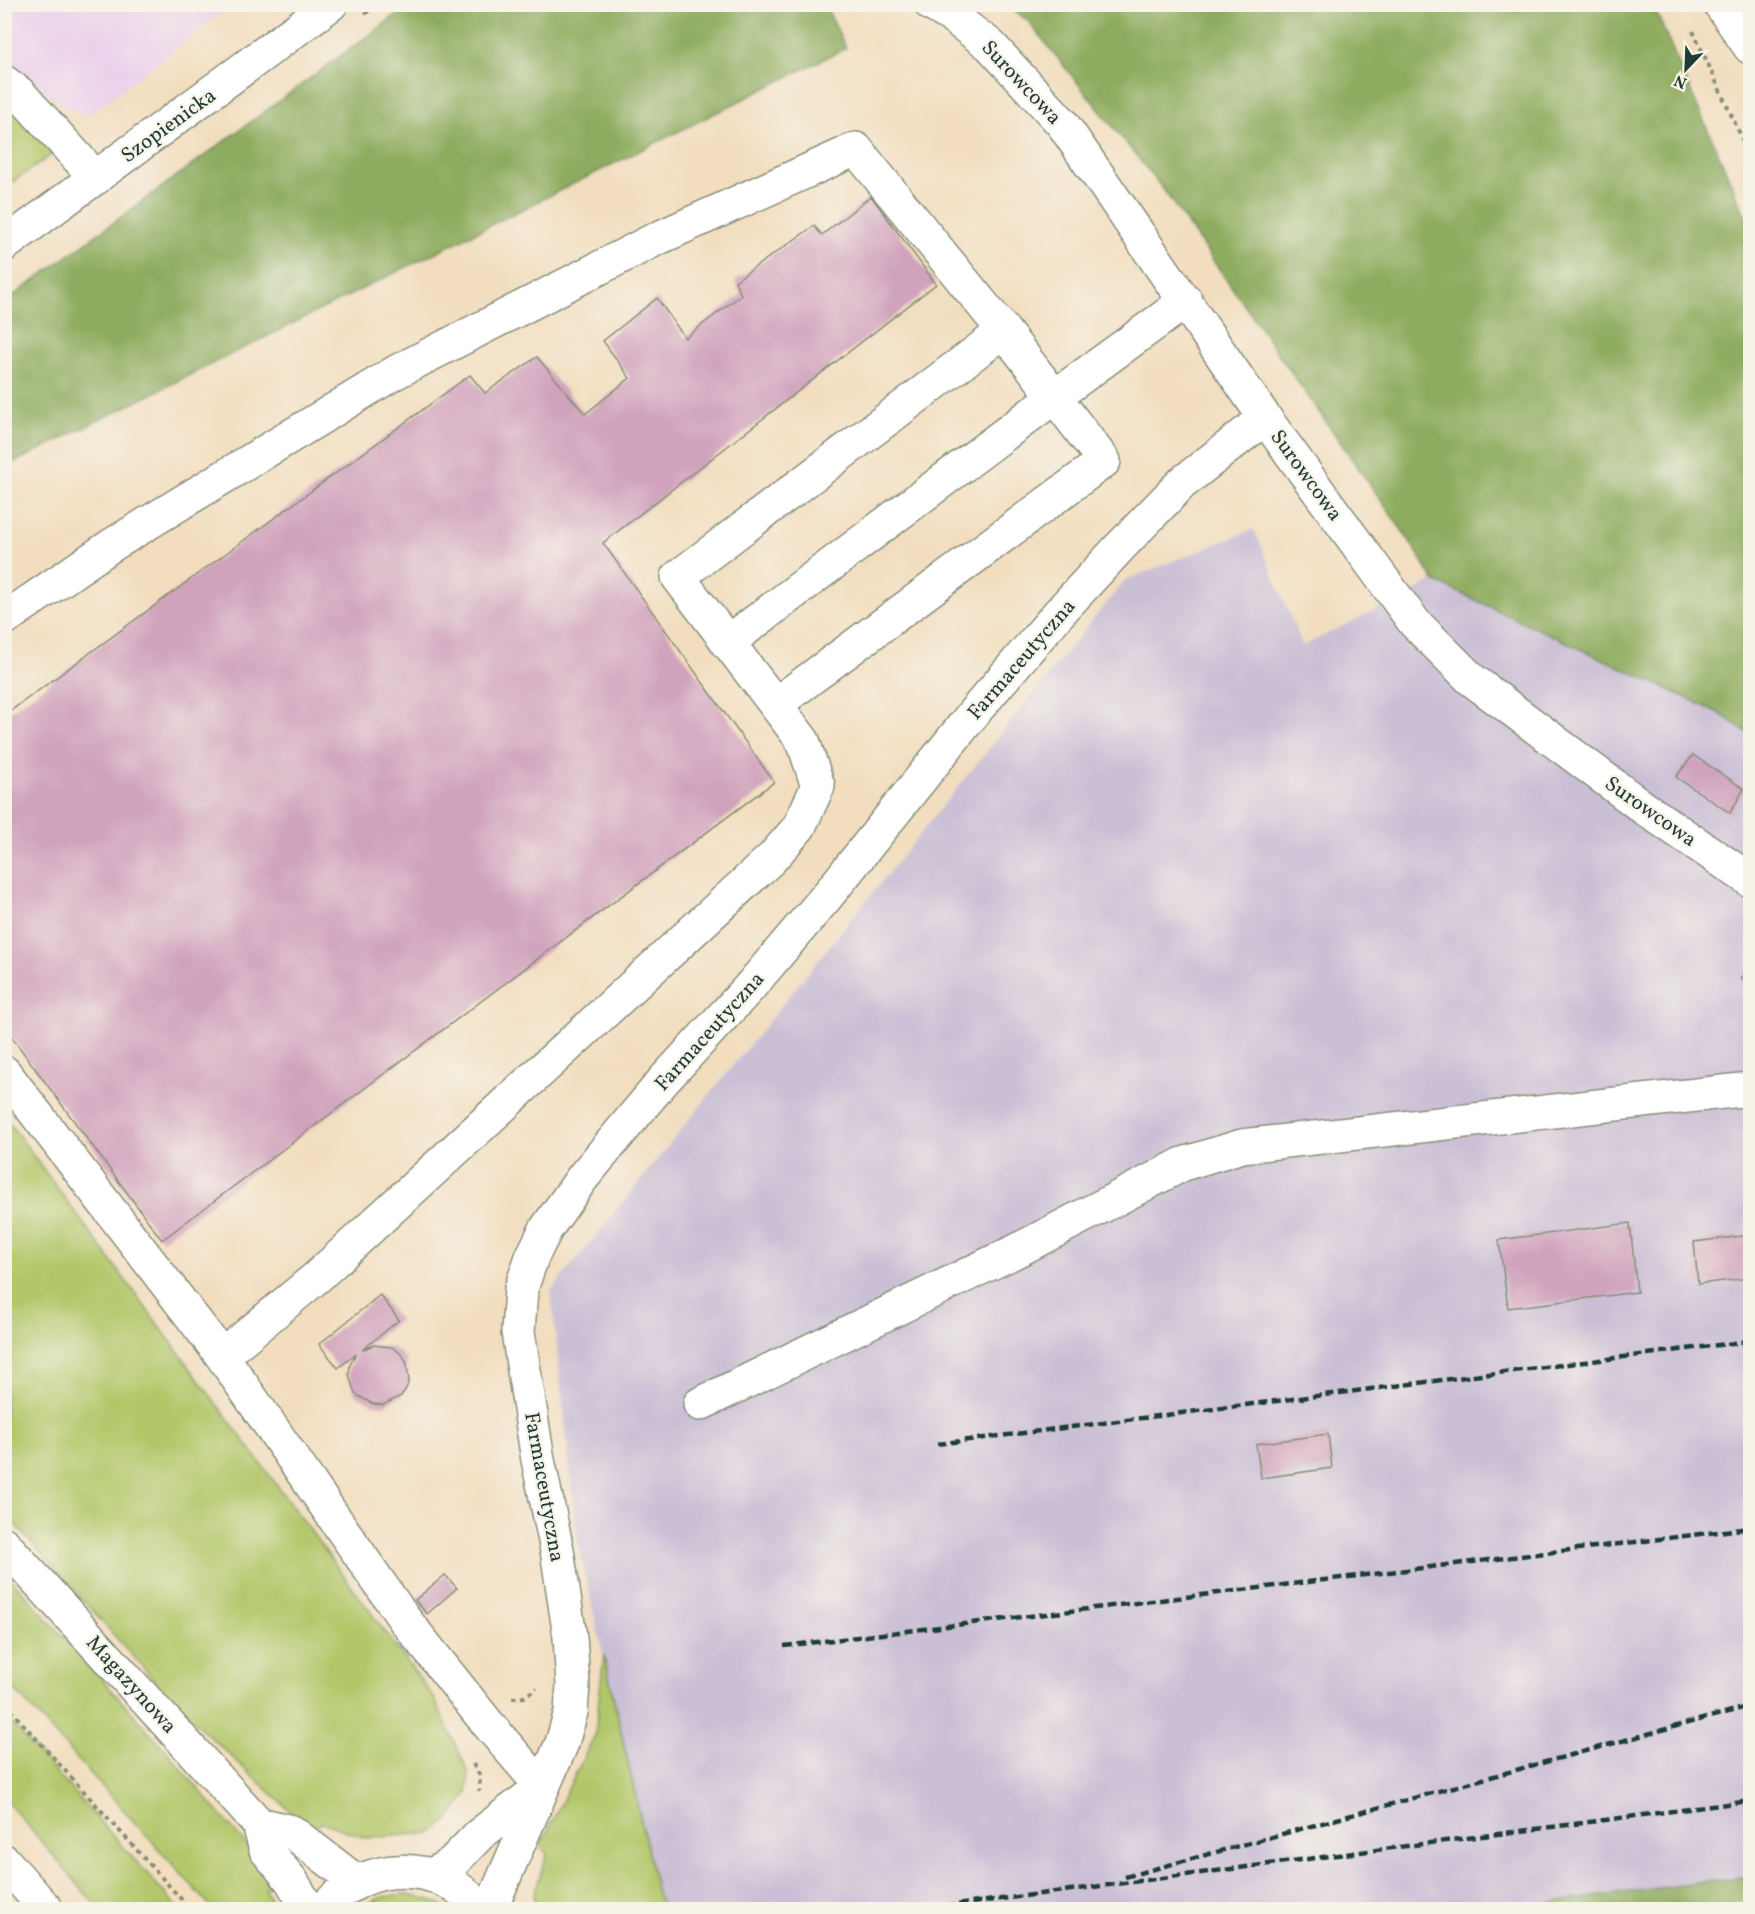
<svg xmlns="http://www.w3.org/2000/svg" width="1755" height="1914" font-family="Vollkorn,serif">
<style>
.built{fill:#ebd1eb}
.industrial{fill:#cbbfd5}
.green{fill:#b3c76b;stroke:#698250;stroke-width:1.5}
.forest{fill:#8eac5f;stroke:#56744a;stroke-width:1.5}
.building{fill:#d0a2bc}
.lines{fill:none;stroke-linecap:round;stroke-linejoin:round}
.minor-casing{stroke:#888e7a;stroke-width:36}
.major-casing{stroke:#888e7a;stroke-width:36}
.path{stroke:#888e7a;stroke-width:4;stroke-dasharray:4.5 4.5;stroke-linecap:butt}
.minor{stroke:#fff;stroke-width:33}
.major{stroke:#fff;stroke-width:33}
.rail{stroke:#1f3d34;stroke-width:4.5;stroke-dasharray:9 4.5;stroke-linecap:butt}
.labels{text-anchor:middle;stroke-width:4.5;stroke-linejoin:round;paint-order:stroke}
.street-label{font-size:21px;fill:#1f3d34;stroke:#f7f3e8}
</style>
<rect width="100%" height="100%" fill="#f7f3e8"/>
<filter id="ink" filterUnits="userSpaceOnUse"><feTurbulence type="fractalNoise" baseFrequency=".0167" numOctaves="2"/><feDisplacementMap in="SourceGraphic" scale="12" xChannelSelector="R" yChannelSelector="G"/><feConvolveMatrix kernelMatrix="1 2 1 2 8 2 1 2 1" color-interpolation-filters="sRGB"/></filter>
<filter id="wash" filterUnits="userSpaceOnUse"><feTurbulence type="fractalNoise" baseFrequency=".008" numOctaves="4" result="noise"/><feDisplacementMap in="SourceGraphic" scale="24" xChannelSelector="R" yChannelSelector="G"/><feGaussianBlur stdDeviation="1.35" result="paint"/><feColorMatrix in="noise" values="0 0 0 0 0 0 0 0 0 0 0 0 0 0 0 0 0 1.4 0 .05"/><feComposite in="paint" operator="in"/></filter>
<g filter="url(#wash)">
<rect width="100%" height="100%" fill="#f2debf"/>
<!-- built -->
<path class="built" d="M 4,5 L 5,4 L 233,5 L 89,115 L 65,107 L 5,61 Z"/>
<!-- industrial -->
<path class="industrial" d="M 1254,529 L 1303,646 L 1434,581 L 1717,712 L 1750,734 L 1750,1876 L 1504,1910 L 664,1909 L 657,1893 L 577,1539 L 551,1291 L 1125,580 Z"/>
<!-- green -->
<path class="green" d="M 4,105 L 60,149 L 5,187 L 4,187 Z
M 4,1116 L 434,1698 L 469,1774 L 467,1794 L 448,1820 L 431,1833 L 366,1838 L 322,1822 L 312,1831 L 180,1709 L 5,1513 Z
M 4,1571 L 163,1747 L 275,1879 L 265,1890 L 277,1909 L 213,1909 L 5,1679 Z
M 604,1655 L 657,1893 L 664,1909 L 534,1909 L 534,1895 L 547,1854 L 540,1846 L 595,1735 Z
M 4,1716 L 14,1726 L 179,1909 L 99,1909 L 5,1799 Z
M 403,1894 L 431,1900 L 448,1909 L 357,1909 L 382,1897 Z"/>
<!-- forest -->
<path class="forest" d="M 410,5 L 825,5 L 846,48 L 5,467 L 5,302 Z
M 1006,5 L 1653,5 L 1750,226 L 1750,734 L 1717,712 L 1434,581 L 1415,549 L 1163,189 L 1027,20 Z
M 1750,1876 L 1750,1909 L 1504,1909 Z"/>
<g id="blocks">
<!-- building -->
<path class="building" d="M 871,196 L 936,284 L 603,543 L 774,782 L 162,1240 L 5,1028 L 5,715 L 470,375 L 485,393 L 537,357 L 585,414 L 630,378 L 603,341 L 657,298 L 685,338 L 741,295 L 735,281 L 814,226 L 822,235 Z
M 1693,755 L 1744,789 L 1730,813 L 1676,777 Z
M 1750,967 L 1750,986 L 1741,979 Z
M 1630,1223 L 1637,1292 L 1508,1308 L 1499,1240 Z
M 1750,1235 L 1750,1278 L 1698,1284 L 1694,1242 Z
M 380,1295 L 399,1320 L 362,1350 L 373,1345 L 392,1347 L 400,1353 L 406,1360 L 409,1380 L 406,1389 L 401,1396 L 383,1405 L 373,1404 L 355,1394 L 349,1375 L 350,1365 L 356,1354 L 338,1368 L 319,1344 Z
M 1328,1434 L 1332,1468 L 1261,1478 L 1256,1444 Z
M 445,1575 L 457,1588 L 427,1614 L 415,1600 Z"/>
</g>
</g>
<g filter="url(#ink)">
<use href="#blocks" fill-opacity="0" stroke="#888e7a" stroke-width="1.5"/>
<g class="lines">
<!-- minor casing -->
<g class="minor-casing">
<path id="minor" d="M 931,4 L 953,17 L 990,45 L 1062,123 L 1265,418 L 1414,622 L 1471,679 L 1644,808 L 1750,880
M 1720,4 L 1750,47
M 4,82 L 20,94 L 96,178
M 4,245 L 331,4
M 4,619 L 112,545 L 396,372 L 652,241 L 856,149 L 1004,331 L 1104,461 L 776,704
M 727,643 L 1054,397 L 1186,301
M 4,1072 L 222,1356 L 317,1277 L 772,858 L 799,827 L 818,786 L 803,741 L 678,577 L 1004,331
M 222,1356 L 405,1620 L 488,1724 L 542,1787
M 700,1404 L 1020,1249 L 1183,1164 L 1242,1146 L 1750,1089
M 4,1544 L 259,1824 L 266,1850 L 291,1880 L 309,1910
M 259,1824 L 292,1832 L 357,1882
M 433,1875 L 453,1862 L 479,1835 L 540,1788
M 324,1910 C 363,1859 442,1858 481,1910
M 490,1910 L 562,1743 L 571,1712 L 573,1685 L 570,1637 L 557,1550 L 538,1460 L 518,1332 L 521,1289 L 532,1257 L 546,1229 L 583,1177 L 664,1080 L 748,989 L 828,895 L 976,710 L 1058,614 L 1119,548 L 1182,483 L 1265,418"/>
</g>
<!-- major casing -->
<g class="major-casing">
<path id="major" d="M 4,1861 L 47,1910"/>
</g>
<!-- path -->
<path class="path" d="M 365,14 L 378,4
M 1693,31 L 1750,156
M 512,1698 L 524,1697 L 537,1688
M 4,1703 L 191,1910
M 473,1764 L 480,1776 L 479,1791"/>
<!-- minor -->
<use href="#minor" class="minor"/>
<!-- major -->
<use href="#major" class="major"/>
<!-- rail -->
<path class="rail" d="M 937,1444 L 1750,1341
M 784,1646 L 1750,1528
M 1125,1877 L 1750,1706
M 918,1910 L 1750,1801"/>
</g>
</g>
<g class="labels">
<!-- street labels -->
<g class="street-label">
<text transform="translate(1022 82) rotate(47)" y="7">Surowcowa</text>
<text transform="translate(168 125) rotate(-36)" y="7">Szopienicka</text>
<text transform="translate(1307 475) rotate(54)" y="7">Surowcowa</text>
<text transform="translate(1021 659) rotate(-49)" y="7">Farmaceutyczna</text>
<text transform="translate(1651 811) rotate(35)" y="7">Surowcowa</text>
<text transform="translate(709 1031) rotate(-48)" y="7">Farmaceutyczna</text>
<text transform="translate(545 1487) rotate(80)" y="7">Farmaceutyczna</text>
<text transform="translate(132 1684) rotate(48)" y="7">Magazynowa</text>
</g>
</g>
<!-- margin -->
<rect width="1755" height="1914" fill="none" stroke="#f7f3e8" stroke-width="24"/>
<!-- north arrow -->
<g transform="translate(1686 69) rotate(203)" stroke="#f7f3e8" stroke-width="4.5" paint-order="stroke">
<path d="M0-4.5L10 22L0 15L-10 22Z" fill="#1f3d34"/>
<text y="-9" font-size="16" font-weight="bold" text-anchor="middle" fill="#1f3d34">N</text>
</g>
</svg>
